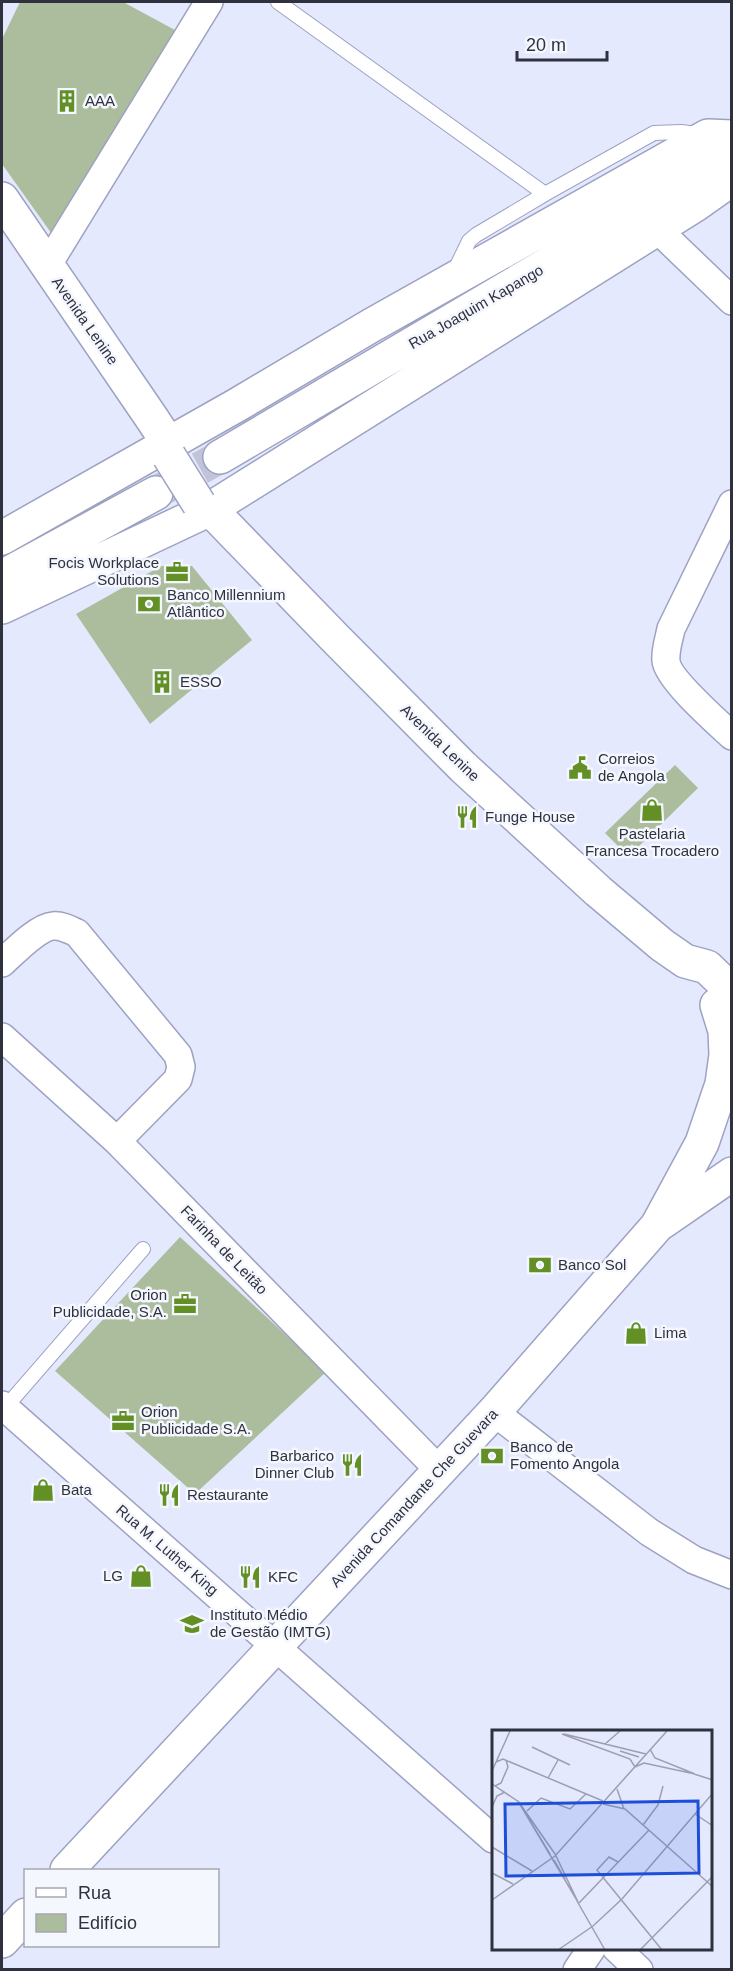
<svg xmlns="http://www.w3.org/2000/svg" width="733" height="1971" font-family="Helvetica,sans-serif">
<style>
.building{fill:#acbd9d}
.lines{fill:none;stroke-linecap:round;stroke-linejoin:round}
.tertiary-tunnel{stroke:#c1c4d8;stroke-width:33;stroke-dasharray:33 16;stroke-linecap:butt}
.service-casing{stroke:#9da2c3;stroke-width:16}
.minor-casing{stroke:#9da2c3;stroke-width:30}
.tertiary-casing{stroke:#9da2c3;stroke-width:36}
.service{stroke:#fff;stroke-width:14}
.minor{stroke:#fff;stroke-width:27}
.tertiary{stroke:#fff;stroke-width:33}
.tertiary-bridge-casing{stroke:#9da2c3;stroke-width:36;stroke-linecap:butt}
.tertiary-bridge{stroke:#fff;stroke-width:33}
.labels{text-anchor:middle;stroke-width:5;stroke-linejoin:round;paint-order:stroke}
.poi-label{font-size:15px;fill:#2f313e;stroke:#f5f7fe;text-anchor:start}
.street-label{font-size:15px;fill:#2f313e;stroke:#f5f7fe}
.inset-road{fill:none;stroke:#9c9fb1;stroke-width:1.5}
.view{fill:#1d4ed8;fill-opacity:0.15;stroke:#1d4ed8;stroke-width:3}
.inset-edge{fill:none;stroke:#2f313e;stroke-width:3}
</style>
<rect width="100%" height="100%" fill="#e5e9fe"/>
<!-- building -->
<path class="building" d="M 20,2 L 123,2 L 175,30 L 54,237 L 2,164 L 2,39 Z
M 161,566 L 192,566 L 252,640 L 150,724 L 76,614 Z
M 675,765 L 698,788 L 636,849 L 632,844 L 624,852 L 605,833 Z
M 180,1237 L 326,1372 L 195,1494 L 55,1371 Z"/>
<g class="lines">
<!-- tertiary-tunnel -->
<path class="tertiary-tunnel" d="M 157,492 L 220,457"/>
<!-- service casing -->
<g class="service-casing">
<path id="service" d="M 278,2 L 545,194
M 455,270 L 469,241 L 476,235 L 545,194 L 654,133 L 681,132 L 697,134
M 5,1408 L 143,1249"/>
</g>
<!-- minor casing -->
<g class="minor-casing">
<path id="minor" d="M 657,229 L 732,301
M 47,266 L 209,2
M 732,504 L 671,629 C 669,639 665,650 666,661 C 668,679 717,722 732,736
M 2,963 C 13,953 38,927 53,926 C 62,925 70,930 77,933 L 178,1055 L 181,1067 L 178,1079 L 117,1141
M 2,1037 L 117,1141 L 439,1470
M 2,1405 L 493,1839
M 494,1412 L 649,1532 L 694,1560 L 732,1575
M 616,1948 L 639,1970
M 577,1970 L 592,1948"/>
</g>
<!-- tertiary casing -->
<g class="tertiary-casing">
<path id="tertiary" d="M 2,199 L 153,420 L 168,443 L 169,456
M 220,457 L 728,158
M 199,504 L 210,509 L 335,638 L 463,767 L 598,891 L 662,945 L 685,961 L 707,967 L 732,991
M 2,538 L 237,405 L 372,325 L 708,136 L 732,137
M 2,577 L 156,493
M 2,607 L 210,509 L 695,205 L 719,188 L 732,175
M 661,1223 L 732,1174
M 67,1870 L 494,1412 L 657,1226 L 702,1143 L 722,1084 L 726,1055 L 725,1031 L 717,1005
M 2,1941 L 26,1915"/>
</g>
<!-- service -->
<use href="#service" class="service"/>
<!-- minor -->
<use href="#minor" class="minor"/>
<!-- tertiary -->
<use href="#tertiary" class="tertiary"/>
<!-- tertiary-bridge casing -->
<g class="tertiary-bridge-casing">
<path id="tertiary-bridge" d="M 169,456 L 199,504"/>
</g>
<!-- tertiary-bridge -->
<use href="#tertiary-bridge" class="tertiary-bridge"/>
</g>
<!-- icons -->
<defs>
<g id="building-bare" transform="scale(1.8)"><path d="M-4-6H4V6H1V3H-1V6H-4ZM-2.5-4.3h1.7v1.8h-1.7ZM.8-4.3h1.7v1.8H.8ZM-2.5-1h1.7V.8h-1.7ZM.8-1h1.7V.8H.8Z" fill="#629025" stroke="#f5f7fe" stroke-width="2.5" paint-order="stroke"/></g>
<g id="office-bare" transform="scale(1.8)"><path d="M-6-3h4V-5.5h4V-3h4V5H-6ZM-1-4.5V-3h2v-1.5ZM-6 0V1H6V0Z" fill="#629025" stroke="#f5f7fe" stroke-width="2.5" paint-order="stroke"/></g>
<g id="bank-bare" transform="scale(1.8)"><path d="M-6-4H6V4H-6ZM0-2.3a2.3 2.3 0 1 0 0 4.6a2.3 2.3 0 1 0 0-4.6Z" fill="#629025" stroke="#f5f7fe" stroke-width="2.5" paint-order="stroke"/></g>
<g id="civic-bare" transform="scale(1.8)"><path d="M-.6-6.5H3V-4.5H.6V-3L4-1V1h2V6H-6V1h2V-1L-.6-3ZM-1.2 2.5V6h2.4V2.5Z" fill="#629025" stroke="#f5f7fe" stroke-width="2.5" paint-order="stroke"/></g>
<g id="shop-bare" transform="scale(1.8)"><path d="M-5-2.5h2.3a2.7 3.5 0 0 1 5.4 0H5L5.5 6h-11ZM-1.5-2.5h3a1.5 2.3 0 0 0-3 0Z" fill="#629025" stroke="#f5f7fe" stroke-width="2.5" paint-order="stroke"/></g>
<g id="restaurant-bare" transform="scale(1.8)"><path d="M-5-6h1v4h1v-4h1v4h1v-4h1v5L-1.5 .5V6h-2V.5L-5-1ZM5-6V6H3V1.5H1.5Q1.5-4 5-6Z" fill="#629025" stroke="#f5f7fe" stroke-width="2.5" paint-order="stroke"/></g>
<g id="school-bare" transform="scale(1.8)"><path d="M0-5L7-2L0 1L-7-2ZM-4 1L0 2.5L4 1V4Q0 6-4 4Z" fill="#629025" stroke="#f5f7fe" stroke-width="2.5" paint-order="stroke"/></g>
</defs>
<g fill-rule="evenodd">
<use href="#building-bare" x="67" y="101"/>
<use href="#office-bare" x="177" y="572"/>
<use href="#bank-bare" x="149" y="604"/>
<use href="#building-bare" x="162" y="682"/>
<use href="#civic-bare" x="580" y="768"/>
<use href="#shop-bare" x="652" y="810"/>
<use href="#restaurant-bare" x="467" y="817"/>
<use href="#bank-bare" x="540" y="1265"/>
<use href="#office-bare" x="185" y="1304"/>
<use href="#shop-bare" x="636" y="1333"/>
<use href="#office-bare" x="123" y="1421"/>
<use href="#bank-bare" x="492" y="1456"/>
<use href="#restaurant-bare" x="352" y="1465"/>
<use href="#shop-bare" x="43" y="1490"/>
<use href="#restaurant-bare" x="169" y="1495"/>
<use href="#shop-bare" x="141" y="1576"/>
<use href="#restaurant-bare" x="250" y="1577"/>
<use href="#school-bare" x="192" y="1624"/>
</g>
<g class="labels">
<!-- poi labels -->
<g class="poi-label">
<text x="85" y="106">AAA</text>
<text x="159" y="568" text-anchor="end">Focis Workplace<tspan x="159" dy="17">Solutions</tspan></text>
<text x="167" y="600">Banco Millennium<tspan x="167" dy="17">Atlântico</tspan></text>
<text x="180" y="687">ESSO</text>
<text x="598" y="764">Correios<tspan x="598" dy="17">de Angola</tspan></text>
<text x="485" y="822">Funge House</text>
<text x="652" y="839" text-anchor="middle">Pastelaria<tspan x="652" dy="17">Francesa Trocadero</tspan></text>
<text x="558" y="1270">Banco Sol</text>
<text x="167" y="1300" text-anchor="end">Orion<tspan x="167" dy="17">Publicidade, S.A.</tspan></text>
<text x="654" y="1338">Lima</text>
<text x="141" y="1417">Orion<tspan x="141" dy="17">Publicidade S.A.</tspan></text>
<text x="510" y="1452">Banco de<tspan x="510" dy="17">Fomento Angola</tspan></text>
<text x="334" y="1461" text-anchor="end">Barbarico<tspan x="334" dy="17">Dinner Club</tspan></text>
<text x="61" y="1495">Bata</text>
<text x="187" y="1500">Restaurante</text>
<text x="123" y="1581" text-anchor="end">LG</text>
<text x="268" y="1582">KFC</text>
<text x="210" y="1620">Instituto Médio<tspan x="210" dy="17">de Gestão (IMTG)</tspan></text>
</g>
<!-- street labels -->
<g class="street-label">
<text transform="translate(476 307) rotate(-30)" y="5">Rua Joaquim Kapango</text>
<text transform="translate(85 321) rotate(55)" y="5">Avenida Lenine</text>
<text transform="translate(440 743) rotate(44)" y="5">Avenida Lenine</text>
<text transform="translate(224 1250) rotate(46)" y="5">Farinha de Leitão</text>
<text transform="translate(414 1498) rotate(-47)" y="5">Avenida Comandante Che Guevara</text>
<text transform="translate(167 1550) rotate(41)" y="5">Rua M. Luther King</text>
</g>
</g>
<!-- overview -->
<g transform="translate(492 1730)">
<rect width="220" height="220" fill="#e5e9fe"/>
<path class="inset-road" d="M 70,4 L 138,29 L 143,37 L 152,33 L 203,44M 72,4 L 154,24M 113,14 L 128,1M 40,17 L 78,35M 158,19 L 163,28 L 203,44M 128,21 L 147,27M 4,32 L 11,29 L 111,71M 0,41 L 18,1M 202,44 L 221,50M 56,48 L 66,30M 0,54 L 27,72M 3,56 L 9,53 L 16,37 L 14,30M 125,59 L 132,79M 26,71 L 86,172M 26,71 L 63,124 L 86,172M 111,74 L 133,79 L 221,157M 0,77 L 5,66 L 13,62M 35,81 L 49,68 L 78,79 L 94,64M 203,84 L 221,96M 35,86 L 58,124M 151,95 L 166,75 L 171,56M 0,117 L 40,141M 62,130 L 73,149M 126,132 L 117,127 L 105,140 L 170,220M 0,143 L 21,154M 0,170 L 63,126 L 175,1M 85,171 L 113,220M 87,173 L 157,100M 66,220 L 101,196 L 130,169 L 221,63M 148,220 L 221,146"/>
<path class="view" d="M 206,71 L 207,143 L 14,146 L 13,74 Z"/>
<rect width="220" height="220" class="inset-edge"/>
</g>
<!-- border -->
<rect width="733" height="1971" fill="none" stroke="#2f313e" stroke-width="6"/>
<!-- legend -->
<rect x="24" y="1869" width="195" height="78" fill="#f5f7fe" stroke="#a6a8b1" stroke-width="1.5"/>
<rect x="36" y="1888" width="30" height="9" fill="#ffffff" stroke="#a6a8b1" stroke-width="1.5"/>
<text x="78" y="1899" font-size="18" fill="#2f313e">Rua</text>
<rect x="36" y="1914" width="30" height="18" fill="#acbd9d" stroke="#a6a8b1" stroke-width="1.5"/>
<text x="78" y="1929" font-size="18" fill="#2f313e">Edifício</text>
<!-- scale -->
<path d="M517 51v9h90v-9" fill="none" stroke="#2f313e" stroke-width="3"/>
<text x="526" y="51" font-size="18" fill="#2f313e" stroke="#f5f7fe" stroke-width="4.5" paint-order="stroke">20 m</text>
</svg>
